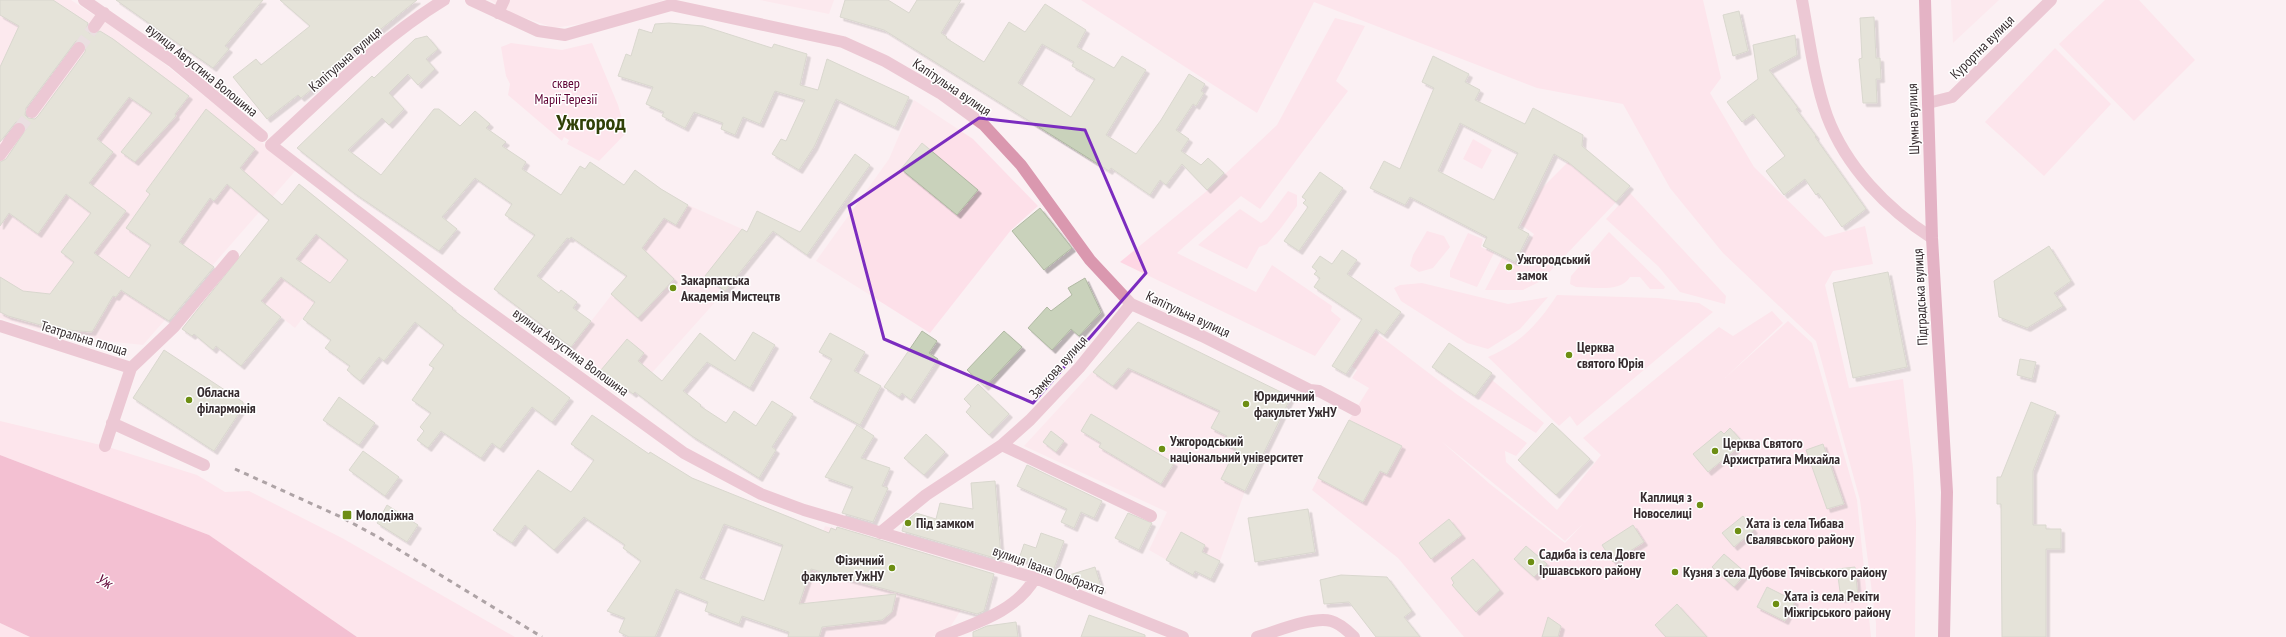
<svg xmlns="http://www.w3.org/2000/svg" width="2286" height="637" font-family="'PT Sans Narrow',sans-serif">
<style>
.built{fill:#fde0e9;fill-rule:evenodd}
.green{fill:#fed7e4;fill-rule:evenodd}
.water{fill:#e885ab}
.building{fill:#c9d2bb;stroke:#b0b9a3;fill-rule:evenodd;filter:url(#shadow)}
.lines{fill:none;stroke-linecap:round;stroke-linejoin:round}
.street-tunnel{stroke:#d4c9cc;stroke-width:12;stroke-dasharray:12 6;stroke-linecap:butt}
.street{stroke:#da98af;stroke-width:12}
.secondary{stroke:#c8688e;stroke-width:12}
.rail{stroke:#504649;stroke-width:3;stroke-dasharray:5 5;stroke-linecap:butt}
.marked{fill:none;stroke:#7b2cbf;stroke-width:3;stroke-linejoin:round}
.poi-dot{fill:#6d8e13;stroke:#fff;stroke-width:1.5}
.labels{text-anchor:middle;stroke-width:3;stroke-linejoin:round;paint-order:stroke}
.street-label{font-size:14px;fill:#362c2f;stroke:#fff}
.park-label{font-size:14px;fill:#5d0032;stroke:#fff}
.poi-label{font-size:14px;font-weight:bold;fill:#362c2f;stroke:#fff;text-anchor:start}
.water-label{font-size:15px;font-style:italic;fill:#610536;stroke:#fff}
.town-label{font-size:22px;font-weight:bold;fill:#304007;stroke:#fff}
</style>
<defs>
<filter id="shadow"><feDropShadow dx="3.5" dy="3.5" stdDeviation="0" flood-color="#0004"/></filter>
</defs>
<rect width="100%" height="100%" fill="#fbf0f3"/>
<!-- built -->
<path class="built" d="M 0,0 L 71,0 L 146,49 L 296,170 L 143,345 L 59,336 L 0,318 Z
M 490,0 L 664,0 L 600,21 L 554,28 L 511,13 Z
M 760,0 L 834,0 L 829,14 Z
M 1951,0 L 1999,0 L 1953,43 Z
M 914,100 L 973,139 L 1038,206 L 1011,230 L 930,333 L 816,261 L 889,159 Z
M 299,184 L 366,238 L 329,283 L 315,273 L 301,292 L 315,302 L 295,328 L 226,273 Z
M 652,184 L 688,205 L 742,229 L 762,244 L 725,291 L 633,394 L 571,347 L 620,284 L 643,249 L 625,234 Z
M 1138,322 L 1291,397 L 1245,491 L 1220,561 L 1211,579 L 1196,571 L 1193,575 L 1149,550 L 1167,512 L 1024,446 ZM 1051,431 L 1064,441 L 1056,452 L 1043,442 Z
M 825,526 L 973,566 L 961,610 L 947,632 L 931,637 L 788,637 Z"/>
<!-- green -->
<path class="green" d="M 1081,0 L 1703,0 L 1721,78 L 1710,93 L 1754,167 L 1825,237 L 1865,226 L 1873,264 L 1833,271 L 1825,285 L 1849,388 L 1903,379 L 1913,468 L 1916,522 L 1915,637 L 1876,637 L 1876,623 L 1860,500 L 1816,341 L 1723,253 L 1670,188 L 1623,104 L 1537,88 L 1314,2 L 1257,113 Z
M 2105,0 L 2139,0 L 2195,60 L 2134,121 L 2059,44 Z
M 1335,18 L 1365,26 L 1336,81 L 1348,91 L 1260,209 L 1241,196 L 1177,253 L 1256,292 L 1272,265 L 1332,306 L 1331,311 L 1341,319 L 1315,356 L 1120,262 L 1208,190 L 1277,125 Z
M 511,43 L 562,50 L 592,43 L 618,105 L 626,133 L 599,161 L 567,144 L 569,140 L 564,137 L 562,141 L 508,95 L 510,84 L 506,76 L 501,47 Z
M 2055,48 L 2111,104 L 2044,176 L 1985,122 Z
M 1473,139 L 1492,150 L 1482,169 L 1463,159 Z
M 1568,162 L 1616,202 L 1541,281 L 1523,290 L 1485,290 L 1502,258 L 1516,263 L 1534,234 L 1521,225 L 1543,187 Z
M 1288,191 L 1297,195 L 1297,206 L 1281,228 L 1267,244 L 1259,247 L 1247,269 L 1198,245 L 1240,209 L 1261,223 L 1267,219 Z
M 1630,193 L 1726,296 L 1725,304 L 1680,292 L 1658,266 L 1606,219 Z
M 1427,231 L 1444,236 L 1450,247 L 1433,268 L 1419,272 L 1410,266 L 1413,255 Z
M 1609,232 L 1665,287 L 1664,289 L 1650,289 L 1640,277 L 1630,277 C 1621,293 1592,287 1576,287 L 1570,284 L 1571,276 Z
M 1468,233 L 1483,239 L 1481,247 L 1494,253 L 1477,287 L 1450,277 L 1450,271 Z
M 1422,283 L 1508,304 L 1548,297 L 1520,329 L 1488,349 L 1467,343 L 1401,301 L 1394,288 L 1400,285 Z
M 1557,295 L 1658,298 L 1699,303 L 1713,312 L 1577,426 L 1570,416 L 1559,426 L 1488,357 C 1521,343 1538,324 1557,295 Z
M 1772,311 L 1783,323 L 1725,378 L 1788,321 L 1812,343 L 1857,500 L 1871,637 L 1464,637 L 1398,558 L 1312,490 L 1349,420 L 1369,388 L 1352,378 L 1357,370 L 1351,366 L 1375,332 L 1455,393 L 1527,443 L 1516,456 L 1505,451 L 1506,462 L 1557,510 L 1601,455 L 1583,438 L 1719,327 L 1733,336 ZM 1441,441 L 1565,541 L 1583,524 L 1565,543 L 1490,484 Z
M 1492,380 L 1544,423 L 1536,433 L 1479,399 Z
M 0,421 L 105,446 L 197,475 L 225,492 L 249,491 L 342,538 L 515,637 L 357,637 L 209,535 L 0,455 Z
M 0,623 L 30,637 L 0,637 Z"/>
<!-- water -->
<path class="water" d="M 0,455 L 209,535 L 357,637 L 30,637 L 0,623 Z"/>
<!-- building -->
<path class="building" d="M 0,0 L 53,0 L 88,23 L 87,27 L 89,33 L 94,34 L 100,31 L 113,39 L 189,96 L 175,114 L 176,116 L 135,162 L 121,152 L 152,113 L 129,97 L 97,139 L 113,152 L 89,183 L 126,211 L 94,253 L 129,278 L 151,245 L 126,228 L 150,194 L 146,191 L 206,109 L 255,149 L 240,168 L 282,205 L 299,184 L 453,308 L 452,309 L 570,398 L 552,422 L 532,407 L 500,449 L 492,443 L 481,458 L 441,431 L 428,448 L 417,440 L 424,431 L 420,427 L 431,413 L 412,400 L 434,368 L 429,365 L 444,345 L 415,322 L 384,361 L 379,357 L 360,381 L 347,370 L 350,366 L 325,348 L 331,340 L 303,319 L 315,302 L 281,277 L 261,301 L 281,317 L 241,366 L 216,346 L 213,350 L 194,334 L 192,336 L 182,329 L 269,220 L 227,184 L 214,201 L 210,198 L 179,242 L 214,267 L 169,321 L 121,290 L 116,297 L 113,296 L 92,332 L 55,329 L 8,316 L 0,312 L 0,277 L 23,291 L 50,294 L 74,262 L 61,252 L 91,213 L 66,194 L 38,234 L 9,213 L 0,226 L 0,162 L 6,159 L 26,129 L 23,123 L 16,122 L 0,142 L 0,67 L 19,26 L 0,15 ZM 76,41 L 83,42 L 86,45 L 85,52 L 38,116 L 35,119 L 28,118 L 25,115 L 26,108 ZM 316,234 L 348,260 L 330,283 L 296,259 Z
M 116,0 L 263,0 L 225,46 L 229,49 L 213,68 Z
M 280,0 L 417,0 L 320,78 L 322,81 L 301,98 L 298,95 L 267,119 L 233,77 L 256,59 L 261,65 L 310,26 Z
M 845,0 L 888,0 L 909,13 L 917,0 L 961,0 L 941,33 L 947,37 L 946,38 L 984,62 L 1009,22 L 1025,32 L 1045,4 L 1086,30 L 1077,47 L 1114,68 L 1122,56 L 1146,70 L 1106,135 L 1136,154 L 1161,120 L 1189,74 L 1205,84 L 1201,91 L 1204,93 L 1196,106 L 1193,104 L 1176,130 L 1189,139 L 1181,151 L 1201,165 L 1208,158 L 1224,173 L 1207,190 L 1182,164 L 1166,185 L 1160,180 L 1150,195 L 1111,168 L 1109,171 L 884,30 L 840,17 ZM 1042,44 L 1074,62 L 1072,66 L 1095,79 L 1071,117 L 1018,83 Z
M 1739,11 L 1748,51 L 1733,56 L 1723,15 Z
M 1874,17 L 1876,58 L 1880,58 L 1881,79 L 1876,79 L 1877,103 L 1863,103 L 1859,59 L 1862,58 L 1860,18 Z
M 669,23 L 703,26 L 772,48 L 774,44 L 807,54 L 800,85 L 818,90 L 827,59 L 909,97 L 895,127 L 836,99 L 814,147 L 799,170 L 772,154 L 781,139 L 786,141 L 805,100 L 775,91 L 760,124 L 743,117 L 735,135 L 721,129 L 723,123 L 694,112 L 685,128 L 662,116 L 664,112 L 646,104 L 653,87 L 618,76 L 626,54 L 631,56 L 639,29 L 652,33 L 655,24 Z
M 1795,35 L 1797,55 L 1769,70 L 1798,108 L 1796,109 L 1816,136 L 1815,137 L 1866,209 L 1842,227 L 1818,193 L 1816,195 L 1805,179 L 1784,195 L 1766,171 L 1785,156 L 1753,114 L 1742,122 L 1727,102 L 1758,79 L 1753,45 Z
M 427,36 L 438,49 L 426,59 L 435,69 L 418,85 L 408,74 L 389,93 L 404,109 L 389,125 L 382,118 L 348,150 L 381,175 L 434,109 L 439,109 L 460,126 L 475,111 L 490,124 L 486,128 L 506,142 L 502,146 L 526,162 L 522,169 L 561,195 L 580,166 L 585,169 L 590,162 L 624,185 L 635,170 L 661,189 L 688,205 L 676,225 L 664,218 L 642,248 L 674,279 L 638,318 L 611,294 L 627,276 L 571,237 L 570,239 L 567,238 L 537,276 L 559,293 L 561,290 L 577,302 L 573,308 L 591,321 L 571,347 L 494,289 L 535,235 L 505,215 L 512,204 L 475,178 L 442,217 L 457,229 L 439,251 L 354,193 L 297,148 L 372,76 L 374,78 L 415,39 Z
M 1433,56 L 1469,74 L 1465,82 L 1480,90 L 1475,100 L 1525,124 L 1533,108 L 1583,135 L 1582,146 L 1630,186 L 1616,202 L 1568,162 L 1554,154 L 1518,228 L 1529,234 L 1515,262 L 1483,246 L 1487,237 L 1410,197 L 1405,205 L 1370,188 L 1384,161 L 1400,169 L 1434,88 L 1422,82 ZM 1460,123 L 1518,153 L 1494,200 L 1438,171 Z
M 922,143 L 978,190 L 957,215 L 901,169 Z
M 855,154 L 870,165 L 807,255 L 773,231 L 725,291 L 705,276 L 742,229 L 747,232 L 757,211 L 800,232 Z
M 1320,172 L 1343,188 L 1299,251 L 1284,241 L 1308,207 L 1303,203 L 1306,200 L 1302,197 Z
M 1040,208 L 1072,248 L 1044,270 L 1012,231 Z
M 2049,246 L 2071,281 L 2054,293 L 2063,306 L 2027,328 L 1999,317 L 1994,281 Z
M 1342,250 L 1357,260 L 1347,274 L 1401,312 L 1384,335 L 1376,329 L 1346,374 L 1332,366 L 1362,319 L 1314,287 L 1320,278 L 1314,274 L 1317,271 L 1312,267 L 1320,256 L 1332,264 Z
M 1888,272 L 1907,367 L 1853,378 L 1833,283 Z
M 1085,278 L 1101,312 L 1079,336 L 1071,329 L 1052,350 L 1028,328 L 1047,307 L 1051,311 L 1072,295 L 1068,288 Z
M 1138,322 L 1291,397 L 1245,491 L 1221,479 L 1236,449 L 1223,443 L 1227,436 L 1211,428 L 1220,411 L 1128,368 L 1113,386 L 1093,372 Z
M 922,331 L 937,341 L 929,353 L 938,359 L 911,400 L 902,393 L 899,397 L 884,387 Z
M 1004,331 L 1022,347 L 985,387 L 967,370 Z
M 753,332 L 775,345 L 750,388 L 707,362 L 683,391 L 701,405 L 700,406 L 726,423 L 734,411 L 756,426 L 772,401 L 793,414 L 772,447 L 776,450 L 759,478 L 692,436 L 635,392 L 633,394 L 601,370 L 627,339 L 644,353 L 638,361 L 662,381 L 700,333 L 735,361 Z
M 830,333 L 865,352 L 854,371 L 881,386 L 860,425 L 810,398 L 832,359 L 819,352 Z
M 1449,343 L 1492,373 L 1475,396 L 1432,367 Z
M 164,350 L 243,402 L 243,407 L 214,451 L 133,398 Z
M 2020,359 L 2036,362 L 2032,379 L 2017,375 Z
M 978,384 L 1009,414 L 989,435 L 966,412 L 971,406 L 964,399 Z
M 339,397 L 375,423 L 359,445 L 323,420 Z
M 2031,402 L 2056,412 L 2033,471 L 2033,525 L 2046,525 L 2046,529 L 2061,529 L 2061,549 L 2046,549 L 2046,637 L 2002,637 L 2001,504 L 1997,504 L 1997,477 L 2001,477 Z
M 1091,414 L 1174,463 L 1161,484 L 1099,447 L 1101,443 L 1081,431 Z
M 592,415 L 649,454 L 650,452 L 692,478 L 829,533 L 831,528 L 836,530 L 837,527 L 994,574 L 984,611 L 977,614 L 811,569 L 799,604 L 896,594 L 892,612 L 882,620 L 822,627 L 819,637 L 788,637 L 789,632 L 742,616 L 739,624 L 705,611 L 708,602 L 676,589 L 655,637 L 629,637 L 619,632 L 625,618 L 607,611 L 641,561 L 623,548 L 625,545 L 584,517 L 554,550 L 525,525 L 512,543 L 493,530 L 538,470 L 571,492 L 594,460 L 571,444 ZM 724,524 L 783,545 L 764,601 L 700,578 Z
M 1349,420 L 1402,446 L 1387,474 L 1380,471 L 1363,502 L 1318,478 Z
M 1552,423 L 1590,459 L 1556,495 L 1518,460 Z
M 857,425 L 874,436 L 861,458 L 890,468 L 882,486 L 888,488 L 873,522 L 842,513 L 853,487 L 825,477 Z
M 1730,428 L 1740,439 L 1733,445 L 1736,449 L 1708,472 L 1693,454 L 1721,431 L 1724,434 Z
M 1051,431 L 1064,441 L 1056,452 L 1043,442 Z
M 926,434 L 945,452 L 924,475 L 904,458 Z
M 1823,444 L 1844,504 L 1827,509 L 1806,450 Z
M 363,451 L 399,477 L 385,496 L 349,470 Z
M 1027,465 L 1102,501 L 1094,518 L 1081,512 L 1074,528 L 1061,522 L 1067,509 L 1017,486 Z
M 995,481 L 1001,558 L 998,557 L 998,559 L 902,531 L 904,523 L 916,513 L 936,519 L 940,503 L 973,509 L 971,483 Z
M 387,505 L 418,525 L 407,542 L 377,523 Z
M 1308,509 L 1315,552 L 1255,562 L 1248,518 Z
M 1128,513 L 1152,523 L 1139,550 L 1115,538 Z
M 1743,516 L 1754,530 L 1734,547 L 1722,533 Z
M 1449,519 L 1462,535 L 1431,559 L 1419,543 Z
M 1633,525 L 1644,542 L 1613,562 L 1602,545 Z
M 1181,532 L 1205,545 L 1202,552 L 1220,561 L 1211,579 L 1195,571 L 1193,575 L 1166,560 Z
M 1041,533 L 1064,541 L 1053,571 L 1019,559 L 1024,544 L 1036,548 Z
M 1526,546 L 1547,564 L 1534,577 L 1514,559 Z
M 1724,554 L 1746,573 L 1734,587 L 1712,567 Z
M 1473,559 L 1500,590 L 1476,612 L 1452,585 L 1454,583 L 1451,578 Z
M 1095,567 L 1102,590 L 1066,576 Z
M 1855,567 L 1858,597 L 1841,599 L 1837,569 Z
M 1341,575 L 1387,577 L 1412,611 L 1404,617 L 1420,637 L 1376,637 L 1349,602 L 1324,604 L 1320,580 Z
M 1767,587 L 1795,601 L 1785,621 L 1757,607 Z
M 1677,604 L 1707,637 L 1666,637 L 1655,625 Z
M 1089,615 L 1145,635 L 1145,637 L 1081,637 Z
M 1548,617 L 1561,626 L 1558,637 L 1542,637 Z
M 1016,622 L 1018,637 L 973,637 L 973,632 L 987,626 Z"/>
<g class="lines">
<!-- street-tunnel -->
<path class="street-tunnel" d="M 79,48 L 94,27
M 19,129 L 32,112"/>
<!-- street -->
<path class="street" d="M 84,0 L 172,61 L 262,136
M 444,0 C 380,39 326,95 271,145 L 458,289 L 684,453 L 761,494 L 804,510 L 1035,578 L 1183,637
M 471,0 L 538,31 L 565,35 L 671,5 L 843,42 L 885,61 L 940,93 L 984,125 L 1021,165 L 1090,260 L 1131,304 L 1202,336 L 1310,390 L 1319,391 L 1355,410
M 1802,0 C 1809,38 1814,79 1827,116 C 1846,167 1887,209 1932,238
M 498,13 L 504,0
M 94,27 L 104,13
M 1928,103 L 1952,97 L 2051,0
M 32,112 L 79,48
M 0,155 L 19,129
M 0,326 L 131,368 L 174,327 L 233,256
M 112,423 L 204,465
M 1002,445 L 1151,516
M 105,446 L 131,368
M 880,533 L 926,495 L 1002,445 L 1030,420 L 1079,368 L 1131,304
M 941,637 C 975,623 1016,612 1035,578
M 1257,637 C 1275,632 1313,616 1331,621 C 1339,623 1348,631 1354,637"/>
<!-- secondary -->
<path class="secondary" d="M 1925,0 L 1932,238 L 1947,492 L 1944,637"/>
<!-- rail -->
<path class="rail" d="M 235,469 L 341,517 L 378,537 L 542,637"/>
</g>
<!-- marked area -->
<path d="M0 0H2286V637H0ZM 979,118 L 1085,130 L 1146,273 L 1033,403 L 884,339 L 849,206 Z" fill="#fbf0f3" fill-opacity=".55" fill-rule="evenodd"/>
<path class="marked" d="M 979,118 L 1085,130 L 1146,273 L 1033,403 L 884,339 L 849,206 Z"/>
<!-- markers -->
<g class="poi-dot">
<circle cx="1509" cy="267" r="4"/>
<circle cx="673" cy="288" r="4"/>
<circle cx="1569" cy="355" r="4"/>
<circle cx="189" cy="400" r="4"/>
<circle cx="1246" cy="404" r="4"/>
<circle cx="1162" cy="449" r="4"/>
<circle cx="1715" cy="451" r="4"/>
<circle cx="1700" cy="505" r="4"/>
<rect x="342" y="510" width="10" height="10" rx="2"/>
<circle cx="908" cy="523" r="4"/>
<circle cx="1738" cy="531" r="4"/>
<circle cx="1531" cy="562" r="4"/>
<circle cx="892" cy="568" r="4"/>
<circle cx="1675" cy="572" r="4"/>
<circle cx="1776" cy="604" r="4"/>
</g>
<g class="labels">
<!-- street labels -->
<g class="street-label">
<text transform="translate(1982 47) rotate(-45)" y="5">Курортна вулиця</text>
<text transform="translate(345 59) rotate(-41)" y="5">Капітульна вулиця</text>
<text transform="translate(202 70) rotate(39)" y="5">вулиця Августина Волошина</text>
<text transform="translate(952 87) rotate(34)" y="5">Капітульна вулиця</text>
<text transform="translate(1913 119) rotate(-92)" y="5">Шумна вулиця</text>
<text transform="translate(1920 297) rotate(-93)" y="5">Підградська вулиця</text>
<text transform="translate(1188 314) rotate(25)" y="5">Капітульна вулиця</text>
<text transform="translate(84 338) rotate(17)" y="5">Театральна площа</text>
<text transform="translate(571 352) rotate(36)" y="5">вулиця Августина Волошина</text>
<text transform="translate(1058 367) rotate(-48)" y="5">Замкова вулиця</text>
<text transform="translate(1049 570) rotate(20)" y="5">вулиця Івана Ольбрахта</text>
</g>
<!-- park labels -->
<g class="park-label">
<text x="566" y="88">сквер<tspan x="566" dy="16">Марії-Терезії</tspan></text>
</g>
<!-- poi labels -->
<g class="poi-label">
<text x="1517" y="264">Ужгородський<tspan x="1517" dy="16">замок</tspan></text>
<text x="681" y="285">Закарпатська<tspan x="681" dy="16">Академія Мистецтв</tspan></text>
<text x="1577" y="352">Церква<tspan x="1577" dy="16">святого Юрія</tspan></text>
<text x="197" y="397">Обласна<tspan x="197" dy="16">філармонія</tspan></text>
<text x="1254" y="401">Юридичний<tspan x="1254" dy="16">факультет УжНУ</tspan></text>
<text x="1170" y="446">Ужгородський<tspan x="1170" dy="16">національний університет</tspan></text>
<text x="1723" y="448">Церква Святого<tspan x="1723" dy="16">Архистратига Михайла</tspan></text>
<text x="1692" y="502" text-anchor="end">Каплиця з<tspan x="1692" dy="16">Новоселиці</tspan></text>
<text x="356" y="520">Молодіжна</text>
<text x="916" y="528">Під замком</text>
<text x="1746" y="528">Хата із села Тибава<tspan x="1746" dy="16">Свалявського району</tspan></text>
<text x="1539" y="559">Садиба із села Довге<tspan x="1539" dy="16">Іршавського району</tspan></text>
<text x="884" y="565" text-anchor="end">Фізичний<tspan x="884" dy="16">факультет УжНУ</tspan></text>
<text x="1683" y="577">Кузня з села Дубове Тячівського району</text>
<text x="1784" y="601">Хата із села Рекіти<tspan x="1784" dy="16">Міжгірського району</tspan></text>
</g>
<!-- water labels -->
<g class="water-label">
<text transform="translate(104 581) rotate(30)" y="5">Уж</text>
</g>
<!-- town labels -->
<g class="town-label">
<text x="591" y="130">Ужгород</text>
</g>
</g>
</svg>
